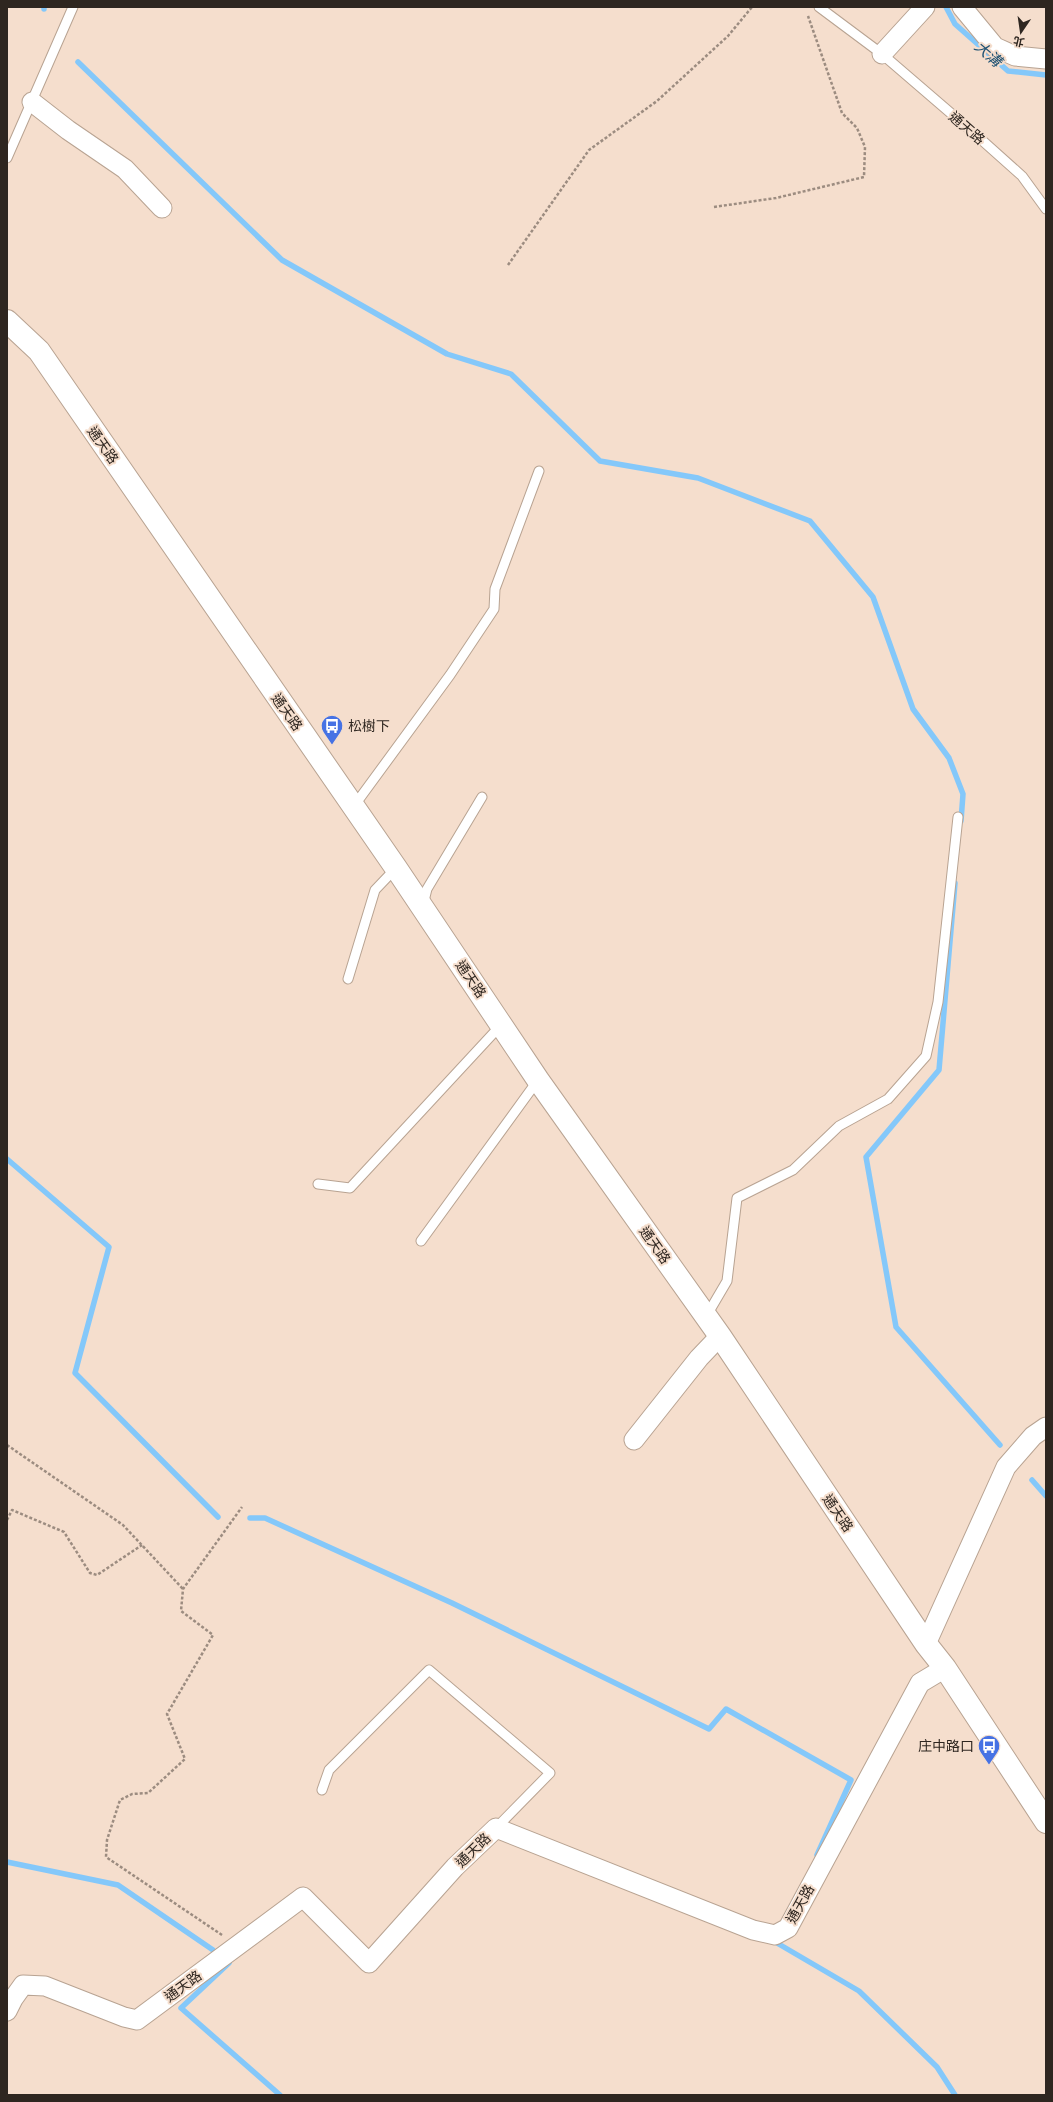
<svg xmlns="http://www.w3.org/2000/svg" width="1053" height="2102" font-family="'Alegreya Sans','Noto Sans TC',sans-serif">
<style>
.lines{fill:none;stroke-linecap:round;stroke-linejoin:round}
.stream{stroke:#84c8fa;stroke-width:5.5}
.service-casing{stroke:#b8a392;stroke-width:11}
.minor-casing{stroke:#b8a392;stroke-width:21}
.tertiary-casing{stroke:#b8a392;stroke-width:24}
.path{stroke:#9c8c80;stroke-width:2.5;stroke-dasharray:3 2;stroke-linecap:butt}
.service{stroke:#fff;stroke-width:9}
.minor{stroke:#fff;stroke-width:19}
.tertiary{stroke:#fff;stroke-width:22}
.labels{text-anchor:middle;stroke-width:4;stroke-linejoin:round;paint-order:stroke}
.street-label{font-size:14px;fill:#2e2620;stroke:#f5decd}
.poi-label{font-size:14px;fill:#2e2620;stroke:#f5decd;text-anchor:start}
.water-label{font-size:15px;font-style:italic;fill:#1f5273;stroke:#f5decd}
</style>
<rect width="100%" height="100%" fill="#f5decd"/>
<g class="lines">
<!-- stream -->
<path class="stream" d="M 44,7 L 44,9
M 946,7 L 955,24 L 1008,71 L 1046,75
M 78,62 L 282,260 L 447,354 L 511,374 L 600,461 L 698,478 L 810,521 L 873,597 L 913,709 L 949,758 L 963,794 L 961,821
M 955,883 L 939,1070 L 866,1157 L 896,1327 L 1000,1445
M 7,1159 L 109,1247 L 75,1373 L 218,1517
M 1032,1480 L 1046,1496
M 250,1518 L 265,1518 L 452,1603 L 709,1729 L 726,1709 L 851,1780 L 817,1855
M 7,1862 L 118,1885 L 213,1950
M 777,1943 L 859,1991 L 937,2067 L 955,2095
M 229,1963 L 181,2008 L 280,2095"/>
<!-- service casing -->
<g class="service-casing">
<path id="service" d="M 819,7 L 882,54 L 975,134 L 1022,176 L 1046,209
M 7,158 L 73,7
M 354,806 L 450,675 L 494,609 L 495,589 L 539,471
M 423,905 L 427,889 L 482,797
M 348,979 L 375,890 L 396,868
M 318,1184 L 350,1188 L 501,1025
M 421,1241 L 538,1080
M 707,1315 L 727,1281 L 737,1198 L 793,1170 L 839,1126 L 888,1099 L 926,1056 L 938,1002 L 958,817
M 322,1790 L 329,1770 L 429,1670 L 550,1773 L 496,1828"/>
</g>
<!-- minor casing -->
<g class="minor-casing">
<path id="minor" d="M 962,7 L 995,47 L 1015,56 L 1046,59
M 882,54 L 925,7
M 32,102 L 68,130 L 125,169 L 162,208
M 634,1440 L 699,1358 L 720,1336
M 926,1644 L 1006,1467 L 1033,1436 L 1046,1427
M 7,2011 L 13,1999 L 23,1985 L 45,1986 L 124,2017 L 137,2020 L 303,1897 L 369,1963 L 455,1867 L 496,1828 L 753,1930 L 775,1935 L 788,1928 L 920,1683 L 945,1668"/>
</g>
<!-- tertiary casing -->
<g class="tertiary-casing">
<path id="tertiary" d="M 7,321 L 39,351 L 396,868 L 538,1080 L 720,1336 L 926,1644 L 945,1668 L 1046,1822"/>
</g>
<!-- path -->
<path class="path" d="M 714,207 L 776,198 L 864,177 L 865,147 L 857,128 L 842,113 L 808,16
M 508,265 L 589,150 L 657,101 L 728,36 L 752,7
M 7,1445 L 123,1525 L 183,1589
M 7,1520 L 12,1510 L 64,1532 L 90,1573 L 97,1575 L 142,1545
M 222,1935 L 106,1857 L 107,1840 L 120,1800 L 132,1794 L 148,1793 L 185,1759 L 167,1714 L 213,1635 L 181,1611 L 183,1589 L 242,1507"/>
<!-- service -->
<use href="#service" class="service"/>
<!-- minor -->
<use href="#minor" class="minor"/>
<!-- tertiary -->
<use href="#tertiary" class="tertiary"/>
</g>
<!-- icons -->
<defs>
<g id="bus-pin" transform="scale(1.15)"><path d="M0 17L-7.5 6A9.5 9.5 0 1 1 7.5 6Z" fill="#4672e4" stroke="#f5decd"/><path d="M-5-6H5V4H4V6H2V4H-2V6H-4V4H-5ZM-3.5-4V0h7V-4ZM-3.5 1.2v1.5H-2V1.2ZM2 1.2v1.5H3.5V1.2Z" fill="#fff"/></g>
</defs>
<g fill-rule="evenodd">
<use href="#bus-pin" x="332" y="726"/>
<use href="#bus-pin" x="989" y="1746"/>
</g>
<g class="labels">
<!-- street labels -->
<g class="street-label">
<text transform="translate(967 128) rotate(41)" y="5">通天路</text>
<text transform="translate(103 445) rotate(55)" y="5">通天路</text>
<text transform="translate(287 712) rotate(55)" y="5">通天路</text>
<text transform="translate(471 979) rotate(56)" y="5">通天路</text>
<text transform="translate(655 1245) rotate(55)" y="5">通天路</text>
<text transform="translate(838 1513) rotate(56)" y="5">通天路</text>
<text transform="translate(473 1850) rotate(-44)" y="5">通天路</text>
<text transform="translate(800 1904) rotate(-61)" y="5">通天路</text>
<text transform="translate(183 1986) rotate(-36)" y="5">通天路</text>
</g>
<!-- poi labels -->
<g class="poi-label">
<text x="348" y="731">松樹下</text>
<text x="974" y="1751" text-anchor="end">庄中路口</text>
</g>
<!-- water labels -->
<g class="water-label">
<text transform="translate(988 54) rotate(41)" y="5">大溝</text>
</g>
</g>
<!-- border -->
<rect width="1053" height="2102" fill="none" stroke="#2e2620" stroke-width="16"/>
<!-- north arrow -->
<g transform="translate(1021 32) rotate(193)" stroke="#f5decd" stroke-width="3" paint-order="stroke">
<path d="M0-3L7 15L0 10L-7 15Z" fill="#2e2620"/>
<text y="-6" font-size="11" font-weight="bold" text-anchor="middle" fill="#2e2620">北</text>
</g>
</svg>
